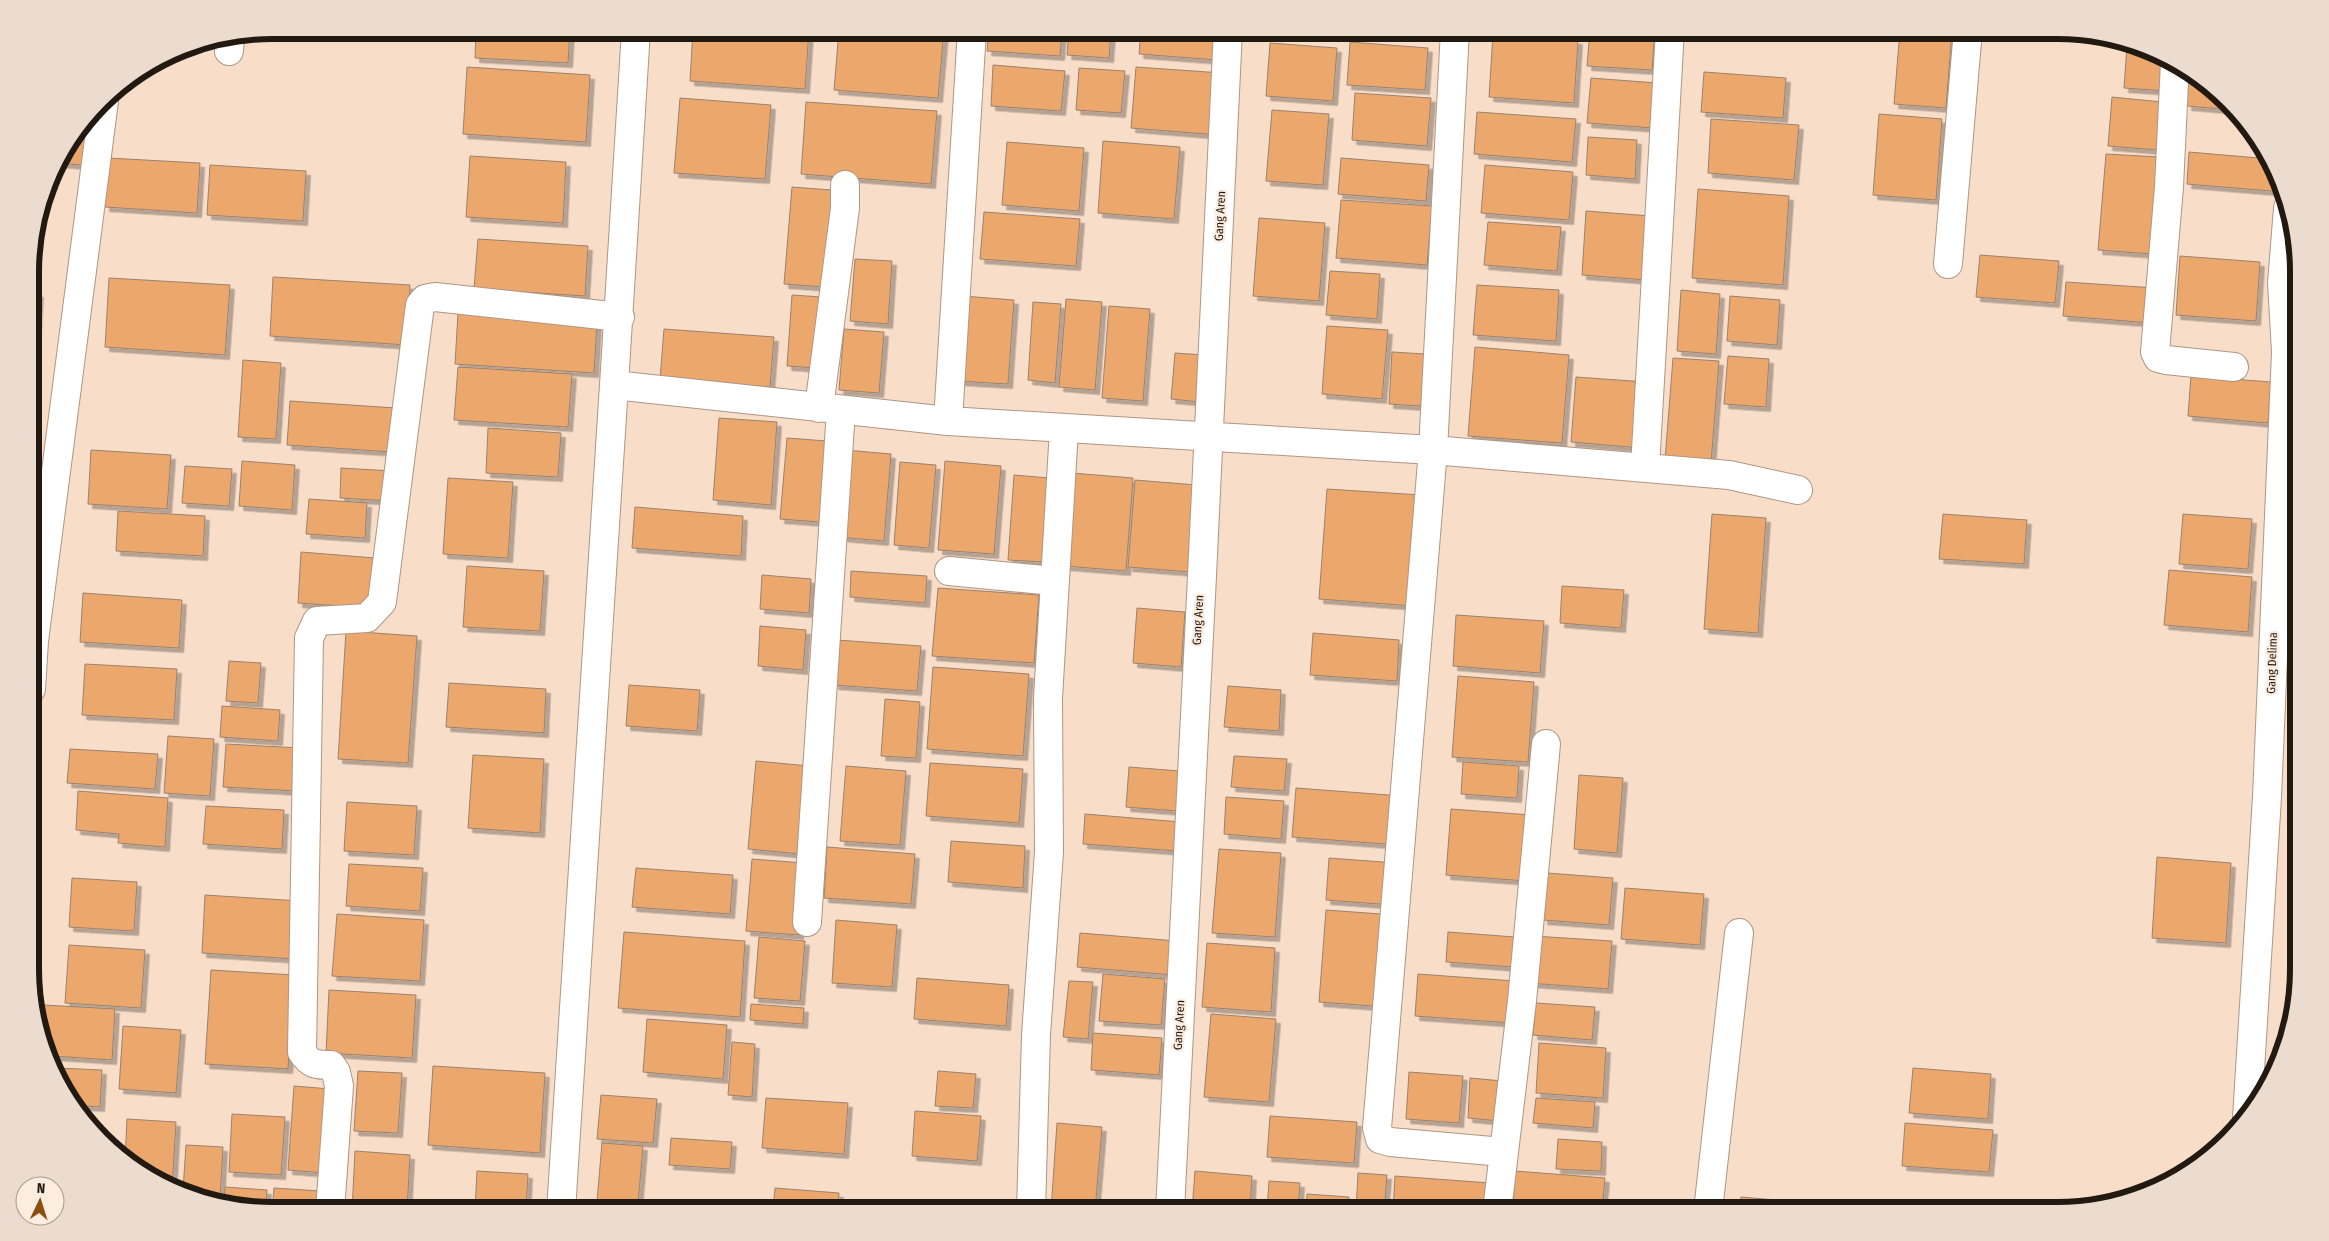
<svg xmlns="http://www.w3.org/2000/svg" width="2329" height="1241" font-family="'Fira Sans Condensed',sans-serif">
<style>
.building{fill:#eca76d;stroke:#9a826f;filter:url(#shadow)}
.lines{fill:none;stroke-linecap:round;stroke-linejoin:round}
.minor-casing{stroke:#af9683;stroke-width:30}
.minor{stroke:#fff;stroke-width:28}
.labels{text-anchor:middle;stroke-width:4.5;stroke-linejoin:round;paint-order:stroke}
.street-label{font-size:12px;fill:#221911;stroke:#fdede0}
.rim{fill:none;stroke:#221911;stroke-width:6}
</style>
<defs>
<filter id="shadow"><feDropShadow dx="4.5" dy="4.5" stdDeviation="0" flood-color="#0004"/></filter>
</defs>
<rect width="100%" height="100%" fill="#f8ddc9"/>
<!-- building -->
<path class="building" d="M 476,30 L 570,30 L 568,63 L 475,58 Z
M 693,30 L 809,30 L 805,89 L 690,81 Z
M 839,30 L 944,30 L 938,98 L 834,90 Z
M 989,30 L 1062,30 L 1060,56 L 987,51 Z
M 1069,30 L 1111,31 L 1109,58 L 1067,55 Z
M 1141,30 L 1221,30 L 1218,60 L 1139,54 Z
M 1302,30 L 1367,30 L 1367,35 Z
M 1590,30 L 1655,30 L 1652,70 L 1587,66 Z
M 1900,30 L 1952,30 L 1946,108 L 1894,104 Z
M 1493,33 L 1578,40 L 1574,103 L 1489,97 Z
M 1350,42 L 1428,48 L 1425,90 L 1347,85 Z
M 1270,43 L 1337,48 L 1333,101 L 1266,96 Z
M 2127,46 L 2165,55 L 2167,91 L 2124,88 Z
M 993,65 L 1065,71 L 1061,111 L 991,106 Z
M 467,67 L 590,75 L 586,142 L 463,134 Z
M 1136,67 L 1222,73 L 1218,135 L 1131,128 Z
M 1079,68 L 1125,71 L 1121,113 L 1076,110 Z
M 1704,72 L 1786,78 L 1783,118 L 1701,112 Z
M 2189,72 L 2217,90 L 2234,110 L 2187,106 Z
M 1591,78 L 1657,83 L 1653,128 L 1587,123 Z
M 1355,93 L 1431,98 L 1427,146 L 1352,140 Z
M 2112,97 L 2162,102 L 2158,150 L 2108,146 Z
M 680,98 L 771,105 L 765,179 L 674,173 Z
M 806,102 L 937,111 L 931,184 L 801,174 Z
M 98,108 L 95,147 L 84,146 L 82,165 L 57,163 Z
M 1272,110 L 1329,114 L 1323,185 L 1266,181 Z
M 1477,112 L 1576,119 L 1572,162 L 1474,154 Z
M 1879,114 L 1942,119 L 1936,200 L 1873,195 Z
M 1711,119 L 1799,125 L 1794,180 L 1708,173 Z
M 1588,137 L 1637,140 L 1635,179 L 1586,175 Z
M 1103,141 L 1180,147 L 1174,219 L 1098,213 Z
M 1007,142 L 1084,148 L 1079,211 L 1002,205 Z
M 2189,152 L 2270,159 L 2281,179 L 2283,192 L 2187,184 Z
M 2106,154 L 2160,157 L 2153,254 L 2098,250 Z
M 470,156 L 566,162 L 563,223 L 466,217 Z
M 108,158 L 200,163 L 197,213 L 105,207 Z
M 1341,158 L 1429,165 L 1426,201 L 1338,194 Z
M 210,165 L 306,171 L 303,221 L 207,215 Z
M 1485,165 L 1573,172 L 1569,220 L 1481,213 Z
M 54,169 L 53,185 L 50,185 Z
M 792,187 L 832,190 L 825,287 L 784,284 Z
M 1698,189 L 1789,196 L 1783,285 L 1692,278 Z
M 1341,200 L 1432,206 L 1427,265 L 1336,258 Z
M 1586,211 L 1651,216 L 1646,280 L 1582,275 Z
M 984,212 L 1080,219 L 1076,266 L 980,259 Z
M 1259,218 L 1325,223 L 1319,301 L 1253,296 Z
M 1488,222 L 1561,227 L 1557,271 L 1484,265 Z
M 478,239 L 588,246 L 585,296 L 474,289 Z
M 1980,255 L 2059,261 L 2055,303 L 1976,297 Z
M 2180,256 L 2260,262 L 2256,321 L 2176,315 Z
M 855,259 L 892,261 L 888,324 L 850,321 Z
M 1330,271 L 1380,274 L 1377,319 L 1326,315 Z
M 273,277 L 410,285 L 407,345 L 270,336 Z
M 109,278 L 230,285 L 225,355 L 105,347 Z
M 2066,282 L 2155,288 L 2152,323 L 2063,316 Z
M 1477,285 L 1559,290 L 1556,341 L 1473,335 Z
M 1681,290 L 1720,294 L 1716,354 L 1677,351 Z
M 31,292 L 39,293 L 36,340 L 31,340 Z
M 792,295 L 822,297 L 816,368 L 787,366 Z
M 963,296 L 1014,300 L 1008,384 L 957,381 Z
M 1730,296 L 1780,300 L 1777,345 L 1727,341 Z
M 1066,299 L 1102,302 L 1095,390 L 1059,387 Z
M 1033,302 L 1061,304 L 1055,383 L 1028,380 Z
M 1109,306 L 1150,309 L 1143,401 L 1102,398 Z
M 458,313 L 597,321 L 594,373 L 455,364 Z
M 1327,326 L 1388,330 L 1382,399 L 1322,394 Z
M 664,329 L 774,337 L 770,387 L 660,379 Z
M 844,329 L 884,332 L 879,393 L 839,390 Z
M 1475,347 L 1569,355 L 1562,443 L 1468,436 Z
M 1392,352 L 1425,354 L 1421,406 L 1389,404 Z
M 1175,353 L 1204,355 L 1201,402 L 1171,399 Z
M 1728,356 L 1769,359 L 1766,407 L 1724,404 Z
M 1673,358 L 1719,361 L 1711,463 L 1665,460 Z
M 243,360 L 281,363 L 276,439 L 238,437 Z
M 458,367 L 572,374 L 568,427 L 454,420 Z
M 2191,376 L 2271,382 L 2268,423 L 2188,416 Z
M 1576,377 L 1646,382 L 1641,448 L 1571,442 Z
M 290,401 L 396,408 L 393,452 L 287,445 Z
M 719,418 L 777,422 L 771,505 L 713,500 Z
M 488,428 L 561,433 L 558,477 L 486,473 Z
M 787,438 L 827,441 L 820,522 L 780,519 Z
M 91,450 L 171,455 L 167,509 L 88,504 Z
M 845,450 L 891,454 L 884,541 L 839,537 Z
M 242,461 L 295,465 L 292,510 L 239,506 Z
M 945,461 L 1001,466 L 994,554 L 938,550 Z
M 900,462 L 936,465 L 929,548 L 894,545 Z
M 185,466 L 232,469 L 229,506 L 182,503 Z
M 341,468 L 392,471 L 391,501 L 340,498 Z
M 1072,473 L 1133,478 L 1126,571 L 1065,566 Z
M 1014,475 L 1049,478 L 1043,562 L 1008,560 Z
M 448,478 L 513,482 L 508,558 L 443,554 Z
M 1135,480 L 1197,485 L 1191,572 L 1128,567 Z
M 1327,489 L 1421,495 L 1413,606 L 1319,599 Z
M 309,499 L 367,503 L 365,538 L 306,534 Z
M 635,507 L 743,516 L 741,556 L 632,548 Z
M 118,511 L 205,516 L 203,556 L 116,551 Z
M 1712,514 L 1766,518 L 1758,633 L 1704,629 Z
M 1943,514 L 2027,520 L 2024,564 L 1939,559 Z
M 2183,514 L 2252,519 L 2248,569 L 2179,564 Z
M 301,552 L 375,558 L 372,608 L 298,603 Z
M 467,566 L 544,571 L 540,631 L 463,627 Z
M 2169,570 L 2252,577 L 2248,632 L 2164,625 Z
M 851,571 L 927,576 L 925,603 L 850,597 Z
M 762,575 L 811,579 L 809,613 L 760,609 Z
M 1562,586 L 1624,590 L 1621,628 L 1560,623 Z
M 938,588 L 1039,595 L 1034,663 L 932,656 Z
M 83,593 L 182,600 L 179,648 L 80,642 Z
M 1137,608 L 1185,612 L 1181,667 L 1133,663 Z
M 1456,615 L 1544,621 L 1540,673 L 1453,666 Z
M 760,626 L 806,630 L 803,670 L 758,666 Z
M 346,631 L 417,636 L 408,763 L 338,759 Z
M 1313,633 L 1399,640 L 1397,681 L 1310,675 Z
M 837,640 L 921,646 L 917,691 L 834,685 Z
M 229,661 L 261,663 L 258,703 L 226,701 Z
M 85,664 L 177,669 L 174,720 L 82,715 Z
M 933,667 L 1029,674 L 1023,756 L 927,749 Z
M 1458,676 L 1534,682 L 1528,762 L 1452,757 Z
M 449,683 L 546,689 L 544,733 L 446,727 Z
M 629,685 L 700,690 L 697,731 L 626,726 Z
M 1228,686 L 1281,690 L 1279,731 L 1224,727 Z
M 885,699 L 920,702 L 916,758 L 881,756 Z
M 222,706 L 280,710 L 278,741 L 220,737 Z
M 168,736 L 214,739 L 210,796 L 164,793 Z
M 226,744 L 300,748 L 297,791 L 223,787 Z
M 70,749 L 158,754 L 155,789 L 67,783 Z
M 473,755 L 544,759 L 540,833 L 468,828 Z
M 1234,756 L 1287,759 L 1284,791 L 1231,787 Z
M 756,761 L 809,766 L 801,854 L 748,849 Z
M 1463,762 L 1519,766 L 1517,798 L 1461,794 Z
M 930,763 L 1023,769 L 1019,823 L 926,816 Z
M 846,766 L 906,771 L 900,845 L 840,841 Z
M 1129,767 L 1180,771 L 1178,811 L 1126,807 Z
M 1579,775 L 1623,778 L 1617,853 L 1574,849 Z
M 1296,788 L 1402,796 L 1398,845 L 1292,837 Z
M 78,791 L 168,798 L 165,847 L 118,843 L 119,834 L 76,830 Z
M 1226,797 L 1284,801 L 1281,839 L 1224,834 Z
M 347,802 L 417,806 L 414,855 L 344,851 Z
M 206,806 L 284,810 L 282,849 L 203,844 Z
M 1451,809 L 1531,815 L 1526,881 L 1446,875 Z
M 1085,814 L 1181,822 L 1179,851 L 1083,844 Z
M 951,841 L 1025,846 L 1023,888 L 948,882 Z
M 827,847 L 915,854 L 911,904 L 824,898 Z
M 1219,849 L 1281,853 L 1275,937 L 1212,933 Z
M 2157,857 L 2231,863 L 2226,943 L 2152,938 Z
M 1329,858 L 1396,863 L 1393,905 L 1326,900 Z
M 752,859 L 804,863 L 799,935 L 746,931 Z
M 349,864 L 423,868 L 420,911 L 346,906 Z
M 636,868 L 733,875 L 730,914 L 632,907 Z
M 1547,873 L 1613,878 L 1609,925 L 1543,920 Z
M 72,878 L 137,882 L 134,931 L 69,927 Z
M 1625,888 L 1704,894 L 1700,945 L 1621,939 Z
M 205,895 L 300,901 L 296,959 L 202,953 Z
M 1326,910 L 1395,915 L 1387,1007 L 1319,1002 Z
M 337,914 L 424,920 L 420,981 L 332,976 Z
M 836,920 L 897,925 L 892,987 L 832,983 Z
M 624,932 L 745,941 L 740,1017 L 618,1008 Z
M 1448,932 L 1515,937 L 1513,967 L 1446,962 Z
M 1080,933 L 1177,941 L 1174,975 L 1077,967 Z
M 1533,936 L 1612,941 L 1608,989 L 1529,983 Z
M 759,937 L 805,941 L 800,1001 L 754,998 Z
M 1207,943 L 1275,948 L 1271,1012 L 1202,1007 Z
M 69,945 L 145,950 L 141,1008 L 65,1003 Z
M 211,970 L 294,975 L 288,1069 L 205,1064 Z
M 1103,974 L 1165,979 L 1161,1025 L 1099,1021 Z
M 1418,974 L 1515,981 L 1512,1023 L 1415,1016 Z
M 917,978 L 1009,985 L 1006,1026 L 914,1019 Z
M 1069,981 L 1093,982 L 1088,1039 L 1063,1037 Z
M 329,990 L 416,995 L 412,1058 L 326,1053 Z
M 1536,1003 L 1595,1007 L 1592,1040 L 1533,1035 Z
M 751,1004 L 804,1008 L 803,1024 L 750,1020 Z
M 44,1005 L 115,1009 L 112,1060 L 53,1056 L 43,1030 Z
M 1211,1014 L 1276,1019 L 1269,1102 L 1204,1097 Z
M 647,1019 L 727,1025 L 723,1079 L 643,1072 Z
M 123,1026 L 181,1030 L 176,1093 L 119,1089 Z
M 1093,1033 L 1162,1038 L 1159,1075 L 1091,1070 Z
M 732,1042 L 755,1044 L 752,1097 L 728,1095 Z
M 1539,1043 L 1606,1048 L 1603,1098 L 1536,1093 Z
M 433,1066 L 545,1073 L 540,1153 L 428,1145 Z
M 57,1068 L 102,1070 L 100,1107 L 72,1105 Z
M 1913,1068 L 1991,1074 L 1988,1119 L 1909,1113 Z
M 358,1071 L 402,1073 L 398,1133 L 354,1131 Z
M 938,1071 L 976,1074 L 973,1108 L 935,1106 Z
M 1409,1072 L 1463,1076 L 1459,1123 L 1406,1119 Z
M 1470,1078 L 1503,1081 L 1500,1121 L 1468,1118 Z
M 294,1086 L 330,1089 L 325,1173 L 288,1170 Z
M 601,1095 L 657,1099 L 653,1143 L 597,1139 Z
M 766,1098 L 848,1103 L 844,1154 L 762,1148 Z
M 1536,1098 L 1595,1102 L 1593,1128 L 1533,1123 Z
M 915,1111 L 981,1116 L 977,1161 L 912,1156 Z
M 232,1114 L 285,1117 L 281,1175 L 229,1172 Z
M 1270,1116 L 1357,1122 L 1354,1163 L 1267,1157 Z
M 127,1119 L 176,1122 L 172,1188 L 164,1186 L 125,1159 Z
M 1057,1123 L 1102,1127 L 1095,1211 L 1051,1211 Z
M 1905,1123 L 1993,1130 L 1989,1172 L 1902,1166 Z
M 671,1138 L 732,1142 L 730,1169 L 669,1165 Z
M 1558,1139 L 1602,1142 L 1601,1171 L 1556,1169 Z
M 602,1143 L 643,1146 L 638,1204 L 597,1201 Z
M 186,1145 L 223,1147 L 220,1199 L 183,1190 Z
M 355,1151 L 410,1155 L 407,1211 L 352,1211 Z
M 477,1171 L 528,1174 L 526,1211 L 475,1211 Z
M 1195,1171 L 1252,1176 L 1250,1211 L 1192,1211 Z
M 1515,1171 L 1605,1178 L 1602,1211 L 1513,1208 Z
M 1358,1173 L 1387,1175 L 1384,1211 L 1356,1211 Z
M 1395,1176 L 1490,1183 L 1488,1211 L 1393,1211 Z
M 1269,1181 L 1300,1183 L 1298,1211 L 1267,1211 Z
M 225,1187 L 267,1190 L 266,1210 L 224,1200 Z
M 274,1188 L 320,1191 L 319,1211 L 272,1211 Z
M 775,1188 L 839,1193 L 838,1211 L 773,1211 Z
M 1307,1194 L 1349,1197 L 1348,1211 L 1306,1211 Z
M 1741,1197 L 1810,1203 L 1809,1211 L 1739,1211 Z
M 661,1200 L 698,1202 L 697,1211 L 660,1211 Z
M 900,1200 L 942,1203 L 942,1211 L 899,1211 Z
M 988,1202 L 1028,1205 L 1027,1211 L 987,1211 Z
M 707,1203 L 746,1206 L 746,1211 L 706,1211 Z
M 1910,1204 L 1958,1208 L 1958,1211 L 1910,1211 Z
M 951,1205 L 983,1207 L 983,1211 L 951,1211 Z
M 1121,1209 L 1151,1211 L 1121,1211 Z"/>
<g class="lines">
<!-- minor casing -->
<g class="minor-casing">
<path id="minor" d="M 636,30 L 614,385 L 948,421 L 1433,450 L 1729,475 L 1798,490
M 1455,30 L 1433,450 L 1377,1128 L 1380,1139 L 1390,1142 L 1503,1152
M 229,51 L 230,38
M 2175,62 L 2169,187 L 2155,352 L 2158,358 L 2166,360 L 2234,367
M 1948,264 L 1968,30
M 819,408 L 845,208 L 845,185
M 948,421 L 972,30
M 1645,468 L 1670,30
M 949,571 L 1054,581
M 31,689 L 34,641 L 104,101
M 807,922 L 841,410
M 2247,1118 L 2267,797 L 2286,352 L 2282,283 L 2288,208
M 330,1211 L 339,1086 L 336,1072 L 331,1065 C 317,1065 310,1065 302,1052 L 309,638 L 317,621 L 367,618 L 382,602 L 420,305 L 425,299 L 435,297 L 620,317
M 561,1211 L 614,385
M 1031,1211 L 1036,1035 L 1049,852 L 1048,698 L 1064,429
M 1170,1211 C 1189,817 1211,424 1228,30
M 1497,1211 L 1522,1001 L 1546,744
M 1708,1211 L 1739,933"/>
</g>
<!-- minor -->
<use href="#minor" class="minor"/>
</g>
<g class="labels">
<!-- street labels -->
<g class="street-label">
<text transform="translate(1220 216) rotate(-87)" y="4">Gang Aren</text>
<text transform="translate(1198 620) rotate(-87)" y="4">Gang Aren</text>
<text transform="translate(2272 663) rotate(-88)" y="4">Gang Delima</text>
<text transform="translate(1179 1025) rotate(-87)" y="4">Gang Aren</text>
</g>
</g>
<!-- crop -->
<path d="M0 0H2329V1241H0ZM272 39H2057A233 233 0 0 1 2290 272V969A233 233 0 0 1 2057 1202H272A233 233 0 0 1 39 969V272A233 233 0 0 1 272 39Z" fill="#ebdccf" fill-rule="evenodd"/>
<path class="rim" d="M272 39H2057A233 233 0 0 1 2290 272V969A233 233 0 0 1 2057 1202H272A233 233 0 0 1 39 969V272A233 233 0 0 1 272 39Z"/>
<!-- north arrow -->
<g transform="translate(40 1201) rotate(4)"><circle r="24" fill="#fdede0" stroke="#a5988d"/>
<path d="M0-4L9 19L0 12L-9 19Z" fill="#8b4e0e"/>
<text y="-8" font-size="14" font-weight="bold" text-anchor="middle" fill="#221911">N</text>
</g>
</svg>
